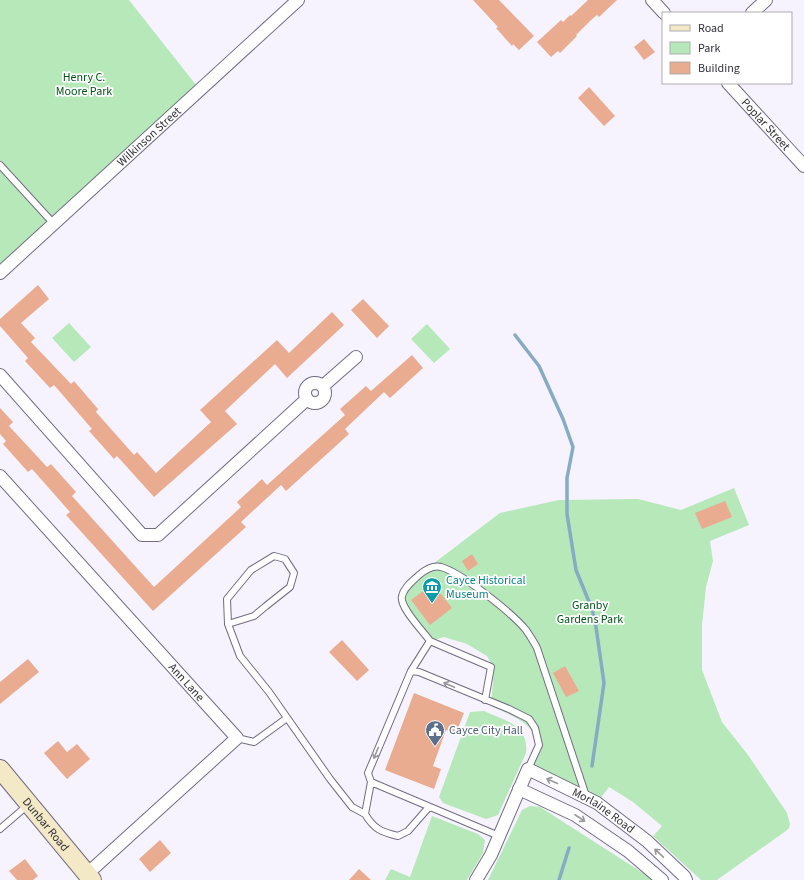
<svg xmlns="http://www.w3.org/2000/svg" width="804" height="880" font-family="'Source Sans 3',sans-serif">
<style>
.green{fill:#b6e8ba}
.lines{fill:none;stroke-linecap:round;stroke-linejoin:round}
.stream{stroke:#87abc2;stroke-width:3.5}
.building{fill:#eaac90}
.lane-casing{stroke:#726c83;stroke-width:8}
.street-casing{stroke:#726c83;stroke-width:14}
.secondary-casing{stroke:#726c83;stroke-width:20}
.lane{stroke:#fff;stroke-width:6}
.street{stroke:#fff;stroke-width:12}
.secondary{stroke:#f4e9c6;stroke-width:18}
.oneway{stroke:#98989c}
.labels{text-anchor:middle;stroke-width:3.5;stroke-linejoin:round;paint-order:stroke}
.park-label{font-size:12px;fill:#025219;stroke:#fff}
.street-label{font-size:12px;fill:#32303a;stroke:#fff}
.culture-label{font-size:12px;fill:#0d838f;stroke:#fff;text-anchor:start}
.service-label{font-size:12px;fill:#4e5e75;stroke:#fff;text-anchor:start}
</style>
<rect width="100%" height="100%" fill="#f6f3fe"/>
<!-- green -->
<path class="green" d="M 0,0 L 129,0 L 200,90 L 0,273 Z
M 69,323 L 91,347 L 74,362 L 52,338 Z
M 427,324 L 450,349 L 434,363 L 411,339 Z
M 734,488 L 749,525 L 710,541 L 713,561 L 706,587 L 702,625 L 702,670 L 722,722 L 748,755 L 787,813 L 790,824 L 789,828 L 786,831 L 717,880 L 701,880 L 653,836 L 662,826 L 633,802 L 609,787 L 597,803 L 528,769 C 530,762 534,753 535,745 C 538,723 507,714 491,706 L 494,669 L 487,656 L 467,644 L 444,637 L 430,641 L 402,604 L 405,588 L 425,570 L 500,513 L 559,500 L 638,499 L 681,510 Z
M 484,711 C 505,721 529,724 526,753 L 498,815 L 486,819 L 443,803 L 439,797 L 470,712 Z
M 530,806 L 540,807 L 654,880 L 488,880 L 522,810 Z
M 432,816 L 478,834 L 485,840 L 483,853 L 467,880 L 385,880 L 391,869 L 410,877 Z"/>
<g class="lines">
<!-- stream -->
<path class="stream" d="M 515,335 L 539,366 L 563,419 L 573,447 L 567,478 L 567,514 L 576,570 L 592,609 L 596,627 L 604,683 L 592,766
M 559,880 L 569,848"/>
</g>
<!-- building -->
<path class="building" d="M 473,0 L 499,0 L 534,36 L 519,50 L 513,44 L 512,46 L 496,28 L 498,27 Z
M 588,0 L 617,0 L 599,17 L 597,15 L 590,21 L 576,35 L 577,36 L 560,53 L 558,51 L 551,57 L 537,42 L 561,20 L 563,22 L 570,15 L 571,16 Z
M 644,39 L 655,52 L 644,60 L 634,47 Z
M 589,87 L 615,116 L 604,126 L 578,98 Z
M 38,285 L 49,299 L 21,323 L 35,338 L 31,342 L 71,384 L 74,381 L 98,409 L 96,412 L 134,455 L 137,452 L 156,473 L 211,422 L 200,410 L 277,340 L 289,353 L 332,312 L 344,325 L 287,378 L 275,364 L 225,411 L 237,424 L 154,497 L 117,456 L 114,459 L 89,431 L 92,429 L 54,385 L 50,388 L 25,361 L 28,358 L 0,326 L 0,319 Z
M 363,299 L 389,326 L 377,338 L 351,310 Z
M 412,355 L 423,368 L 390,398 L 384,392 L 345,429 L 349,434 L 286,491 L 281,485 L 241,522 L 246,527 L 153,611 L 66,515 L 70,512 L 32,469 L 28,472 L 3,444 L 6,441 L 0,434 L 0,408 L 13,422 L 9,426 L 47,467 L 51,464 L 76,492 L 72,496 L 154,587 L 241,507 L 237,502 L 262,479 L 267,485 L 345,415 L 340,409 L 366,386 L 371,391 Z
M 725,501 L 732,517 L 702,529 L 695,513 Z
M 472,554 L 478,564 L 468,571 L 462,561 Z
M 433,584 L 452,608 L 430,625 L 411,600 Z
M 342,640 L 369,670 L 357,681 L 329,652 Z
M 28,659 L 39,672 L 0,704 L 0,682 Z
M 565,666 L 579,691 L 566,697 L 553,673 Z
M 414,693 L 464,713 L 456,733 L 446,730 L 433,766 L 441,769 L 434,789 L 385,770 Z
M 58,741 L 67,752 L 77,744 L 90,759 L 67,779 L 44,753 Z
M 160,840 L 171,853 L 150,872 L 139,859 Z
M 25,859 L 38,876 L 33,880 L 17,880 L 9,871 Z
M 359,869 L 371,880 L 349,880 Z"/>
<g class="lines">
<!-- lane casing -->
<g class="lane-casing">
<path id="lane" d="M 0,165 L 54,224
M 228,624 L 254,616 L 266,606 L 290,587 L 294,573 L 285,559 L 274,556 L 251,570 L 227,599 L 228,624 L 240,656 L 269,692 L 330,779 L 352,807 L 365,814
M 430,641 C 423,631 399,607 402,596 C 404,587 413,581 419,575 C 425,570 433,565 441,567 C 462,573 512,613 526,630 C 530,636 534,642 537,648 L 586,796
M 411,671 L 430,641 L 491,667 L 485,700
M 237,738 L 254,742 L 287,718
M 371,782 L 499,836
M 429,807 L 408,831 L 398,836 C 381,832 374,829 365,814 L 371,782 L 368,773 L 411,671 L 419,672 L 509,709 L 529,719 L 535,728 L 539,745 L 528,769
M 0,829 L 28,805"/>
</g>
<!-- street casing -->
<g class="street-casing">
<g id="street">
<path d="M 652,0 L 664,13"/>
<path d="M 752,13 L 766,0"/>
<path id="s1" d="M 728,83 L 804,166"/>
<path id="s2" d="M 0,273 L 298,0"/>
<path d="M 0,375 L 142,535 L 158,535 L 307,399"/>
<circle cx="315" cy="393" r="10"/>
<path d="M 323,386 L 356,357"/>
<path id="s3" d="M 0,476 L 237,738 L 87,874"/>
<path d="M 519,789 L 575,815 L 628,851 L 662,880"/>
<path id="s4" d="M 476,880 L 491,855 L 528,769 L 597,803 L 647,841 L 684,876 L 686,880"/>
</g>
</g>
<!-- secondary casing -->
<g class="secondary-casing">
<g id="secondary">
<path id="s5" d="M 0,769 L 92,880"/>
</g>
</g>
<!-- lane -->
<use href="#lane" class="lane"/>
<!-- street -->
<use href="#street" class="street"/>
<!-- secondary -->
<use href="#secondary" class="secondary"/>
</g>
<!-- one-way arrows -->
<defs><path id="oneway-shaft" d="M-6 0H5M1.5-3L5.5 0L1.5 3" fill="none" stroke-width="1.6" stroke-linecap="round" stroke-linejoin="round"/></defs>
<g class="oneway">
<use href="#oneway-shaft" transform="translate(449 685) rotate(-157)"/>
<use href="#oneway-shaft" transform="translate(376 753) rotate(112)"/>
<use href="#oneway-shaft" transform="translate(552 781) rotate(-156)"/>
<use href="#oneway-shaft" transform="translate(580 818) rotate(33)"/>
<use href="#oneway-shaft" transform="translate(659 853) rotate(-137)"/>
</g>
<!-- icons -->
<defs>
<g id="museum-pin" transform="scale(1)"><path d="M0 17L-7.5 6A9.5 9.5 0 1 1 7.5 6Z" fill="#0f9aa8" stroke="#fff"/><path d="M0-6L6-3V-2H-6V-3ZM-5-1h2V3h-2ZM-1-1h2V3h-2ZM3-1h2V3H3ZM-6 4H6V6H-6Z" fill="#fff"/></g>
<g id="civic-pin" transform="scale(1)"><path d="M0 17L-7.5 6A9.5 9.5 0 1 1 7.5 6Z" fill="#5c6f8a" stroke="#fff"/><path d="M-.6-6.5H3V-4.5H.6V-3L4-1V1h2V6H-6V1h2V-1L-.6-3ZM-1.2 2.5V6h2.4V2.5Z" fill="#fff"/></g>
</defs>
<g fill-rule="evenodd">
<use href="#museum-pin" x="432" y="587"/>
<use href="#civic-pin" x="435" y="730"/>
</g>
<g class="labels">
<!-- park labels -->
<g class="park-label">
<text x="84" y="81">Henry C.<tspan x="84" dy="14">Moore Park</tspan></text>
<text x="590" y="609">Granby<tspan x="590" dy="14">Gardens Park</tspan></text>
</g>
<!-- street labels -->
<g class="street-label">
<text dy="4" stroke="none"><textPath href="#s1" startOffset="56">Poplar Street</textPath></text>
<text dy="4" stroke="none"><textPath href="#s2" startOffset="202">Wilkinson Street</textPath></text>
<text dy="4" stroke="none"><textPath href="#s3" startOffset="278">Ann Lane</textPath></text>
<text dy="4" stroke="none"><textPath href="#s4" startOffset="209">Morlaine Road</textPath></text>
<text dy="4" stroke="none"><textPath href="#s5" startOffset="72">Dunbar Road</textPath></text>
</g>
<!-- culture labels -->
<g class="culture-label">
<text x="446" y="584">Cayce Historical<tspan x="446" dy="14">Museum</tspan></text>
</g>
<!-- service labels -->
<g class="service-label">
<text x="449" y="734">Cayce City Hall</text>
</g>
</g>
<!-- legend -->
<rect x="662" y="12" width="130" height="72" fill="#ffffff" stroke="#adacb0"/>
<rect x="670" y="25" width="20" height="6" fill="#f4e9c6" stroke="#adacb0"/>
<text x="698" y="32" font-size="12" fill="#32303a">Road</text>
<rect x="670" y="42" width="20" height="12" fill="#b6e8ba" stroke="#adacb0"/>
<text x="698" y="52" font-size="12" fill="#32303a">Park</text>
<rect x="670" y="62" width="20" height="12" fill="#eaac90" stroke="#adacb0"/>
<text x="698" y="72" font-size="12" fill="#32303a">Building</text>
</svg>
